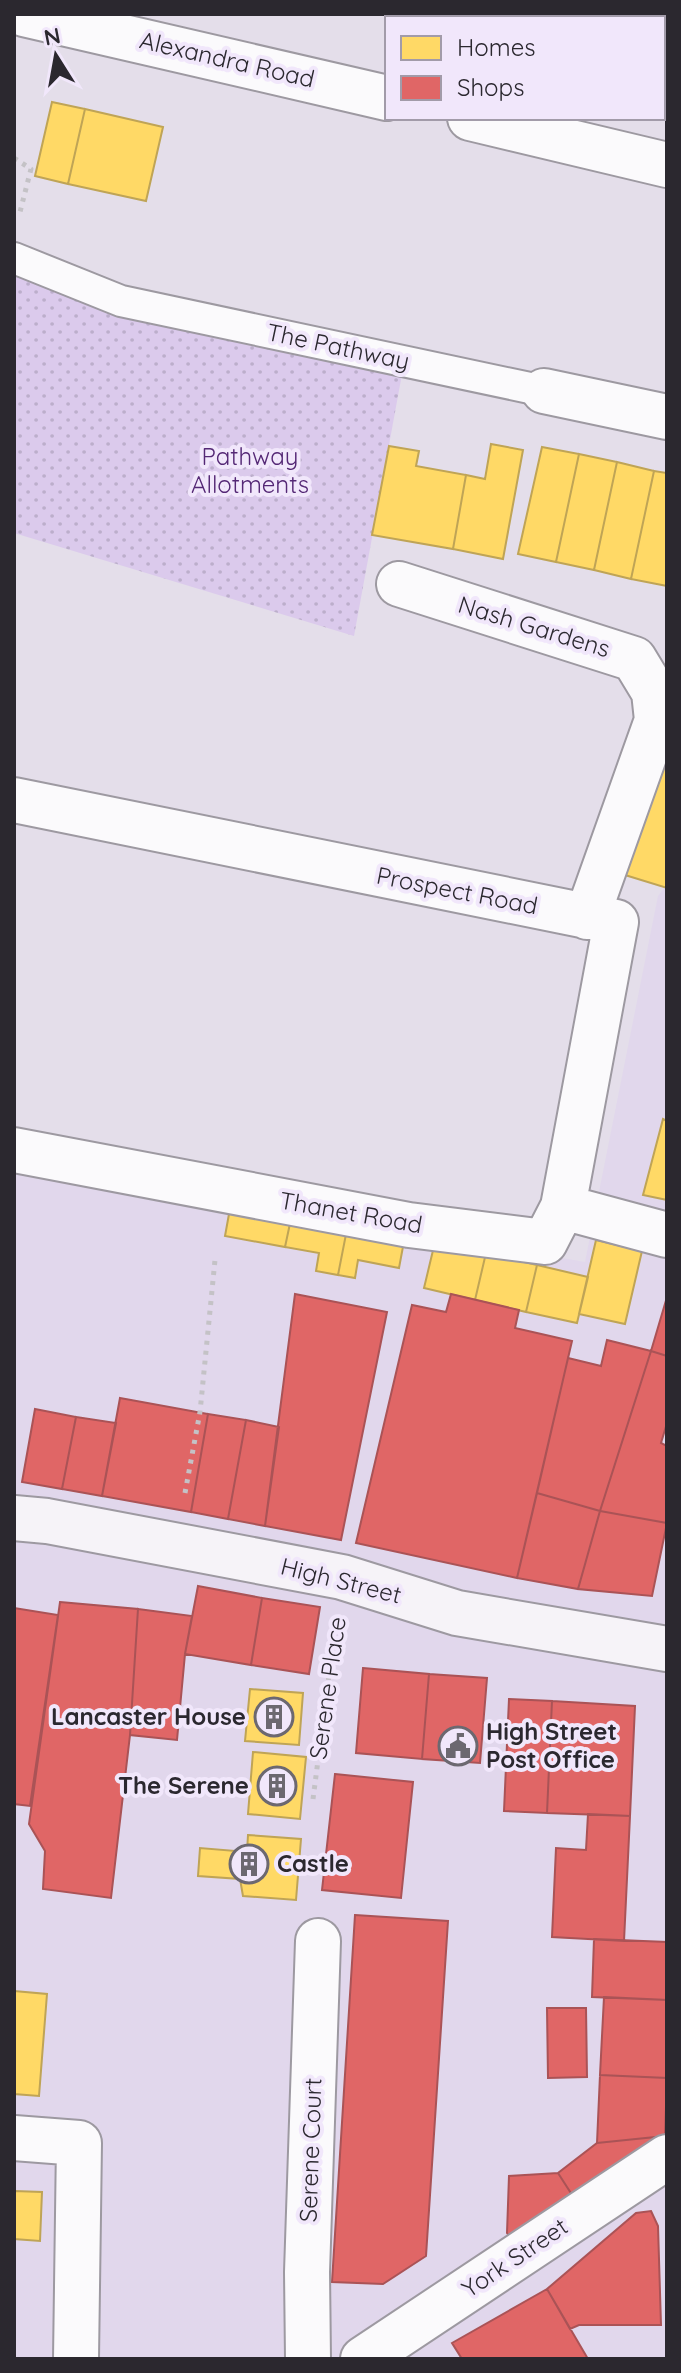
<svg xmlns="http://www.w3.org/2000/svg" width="681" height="2373" font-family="Quicksand,sans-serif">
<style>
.built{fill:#e1d7ec}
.park{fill:url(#park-dots)}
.homes{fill:#ffd966;stroke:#bfa456;stroke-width:2}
.shops{fill:#e06666;stroke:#aa5356;stroke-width:2}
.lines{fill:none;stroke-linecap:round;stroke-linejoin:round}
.lane-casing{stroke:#9d99a1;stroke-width:34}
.street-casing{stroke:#9d99a1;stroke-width:48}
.secondary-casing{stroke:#9d99a1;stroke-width:48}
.path{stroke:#c4c2c6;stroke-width:5;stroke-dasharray:4 6;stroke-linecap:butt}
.lane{stroke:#fbfafc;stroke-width:30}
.street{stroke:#fbfafc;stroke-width:44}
.secondary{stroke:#f6f3f8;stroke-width:44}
.labels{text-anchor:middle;stroke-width:8;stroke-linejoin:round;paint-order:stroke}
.street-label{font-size:24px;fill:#2b282f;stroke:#f1e7fb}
.park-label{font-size:24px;fill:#542775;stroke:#f1e7fb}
.poi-label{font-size:24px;font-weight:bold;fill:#2b282f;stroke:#f1e7fb;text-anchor:end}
</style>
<defs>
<pattern id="park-dots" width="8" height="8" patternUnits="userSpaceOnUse" patternTransform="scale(2)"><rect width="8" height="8" fill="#dbcaec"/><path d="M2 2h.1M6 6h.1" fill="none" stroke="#bcaecb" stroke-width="1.8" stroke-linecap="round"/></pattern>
</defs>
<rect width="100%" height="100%" fill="#e4deea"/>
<!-- built -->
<path class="built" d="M 667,884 L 667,2359 L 14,2359 L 14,1163 L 585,1262 L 658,896 Z"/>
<!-- park -->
<path class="park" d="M 14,269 L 402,374 L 354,636 L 14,533 Z"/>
<!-- homes -->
<path class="homes" d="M 52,102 L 85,109 L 68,184 L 35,176 Z
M 85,109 L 163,127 L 146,201 L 68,184 Z
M 491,444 L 523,450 L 503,559 L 453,549 L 466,475 L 485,479 Z
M 389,446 L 419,451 L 416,466 L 466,475 L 453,549 L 372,535 Z
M 542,447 L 579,454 L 556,562 L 518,554 Z
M 579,454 L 617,462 L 594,570 L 556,562 Z
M 617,462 L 654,471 L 631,579 L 594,570 Z
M 654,471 L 667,473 L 667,586 L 631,579 Z
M 667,732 L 667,888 L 625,875 Z
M 663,1119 L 667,1121 L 667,1200 L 643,1195 Z
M 231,1203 L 292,1214 L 285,1247 L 225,1236 Z
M 292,1214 L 348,1224 L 338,1275 L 316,1271 L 319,1253 L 285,1247 Z
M 348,1224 L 405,1236 L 399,1268 L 358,1260 L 355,1278 L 338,1275 Z
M 596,1240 L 642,1251 L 625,1324 L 579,1314 Z
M 435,1242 L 486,1253 L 475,1300 L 424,1288 Z
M 486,1253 L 537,1265 L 526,1312 L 475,1300 Z
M 537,1265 L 588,1277 L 577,1323 L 526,1312 Z
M 250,1689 L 303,1693 L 299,1745 L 245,1741 Z
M 253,1752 L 306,1757 L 300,1819 L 248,1814 Z
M 248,1835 L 301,1839 L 296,1900 L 243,1896 L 240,1879 L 198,1876 L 200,1848 L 247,1852 Z
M 14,1991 L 47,1994 L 39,2096 L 14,2094 Z
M 14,2191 L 42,2192 L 40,2241 L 14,2239 Z"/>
<!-- shops -->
<path class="shops" d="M 295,1294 L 387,1312 L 341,1540 L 265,1526 Z
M 451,1294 L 519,1310 L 515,1328 L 572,1341 L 517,1578 L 356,1543 L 412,1305 L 446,1312 Z
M 667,1297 L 667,1356 L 651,1351 Z
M 607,1340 L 651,1351 L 600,1511 L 537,1493 L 568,1358 L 601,1366 Z
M 651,1351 L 667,1356 L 667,1423 L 661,1443 L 667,1446 L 667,1523 L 600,1511 Z
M 120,1398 L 208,1414 L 191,1512 L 102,1496 Z
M 35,1409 L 76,1417 L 62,1489 L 22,1482 Z
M 208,1414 L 246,1420 L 228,1519 L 191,1512 Z
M 76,1417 L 116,1423 L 102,1496 L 62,1489 Z
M 246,1420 L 279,1427 L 265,1526 L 228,1519 Z
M 537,1493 L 600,1511 L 578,1589 L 517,1578 Z
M 600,1511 L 667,1523 L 652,1596 L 578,1589 Z
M 198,1586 L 262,1598 L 251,1665 L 185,1654 Z
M 262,1598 L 320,1607 L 309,1674 L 251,1665 Z
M 60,1602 L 138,1609 L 130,1735 L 111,1898 L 43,1889 L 45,1851 L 29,1824 Z
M 14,1608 L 58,1615 L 30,1806 L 14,1804 Z
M 138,1609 L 192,1616 L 185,1654 L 177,1740 L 130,1735 Z
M 363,1668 L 429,1674 L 422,1759 L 356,1753 Z
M 429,1674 L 487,1678 L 480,1763 L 422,1759 Z
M 509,1699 L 552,1701 L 547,1813 L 504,1811 Z
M 552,1701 L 635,1706 L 630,1816 L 547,1813 Z
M 335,1774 L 413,1782 L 401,1898 L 322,1890 Z
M 588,1814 L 630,1816 L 624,1941 L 552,1937 L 556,1848 L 586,1850 Z
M 355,1915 L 448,1921 L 426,2256 L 383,2284 L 332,2282 Z
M 594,1939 L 667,1942 L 667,2000 L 592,1997 Z
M 604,1997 L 667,2000 L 667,2078 L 600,2075 Z
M 547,2008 L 586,2008 L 587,2077 L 548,2078 Z
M 600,2075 L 667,2078 L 665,2136 L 597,2143 Z
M 665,2136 L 576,2201 L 558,2173 L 597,2143 Z
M 558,2173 L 576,2201 L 514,2242 L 507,2233 L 509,2176 Z
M 651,2211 L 658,2226 L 661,2325 L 579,2325 L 570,2329 L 547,2289 L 636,2213 Z
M 547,2289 L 588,2359 L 462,2359 L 452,2343 Z"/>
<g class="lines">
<!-- lane casing -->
<g class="lane-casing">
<path id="lane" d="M 14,258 L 121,301 L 544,391"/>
</g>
<!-- street casing -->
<g class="street-casing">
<path id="street" d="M 24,14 L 387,98
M 470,118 L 667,165
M 544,391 L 667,417
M 399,584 L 634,659 L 654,692 L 657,720 L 587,917
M 14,800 L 616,922 L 563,1207
M 14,1150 L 409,1225 L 545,1242 L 563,1207 L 667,1235
M 14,2138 L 79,2143 L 76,2359
M 308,2359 L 307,2272 L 318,1941
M 363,2359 L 667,2157"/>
</g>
<!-- secondary casing -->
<g class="secondary-casing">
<path id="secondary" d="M 14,1518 L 47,1521 L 342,1577 L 457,1613 L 667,1649"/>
</g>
<!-- path -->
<path class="path" d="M 14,158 L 31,169 L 20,212
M 185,1493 L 200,1412 L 215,1260
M 313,1799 L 335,1629"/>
<!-- lane -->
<use href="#lane" class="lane"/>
<!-- street -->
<use href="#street" class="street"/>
<!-- secondary -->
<use href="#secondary" class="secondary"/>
</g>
<!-- icons -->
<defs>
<g id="building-ring" transform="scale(2)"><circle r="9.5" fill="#f1e7fb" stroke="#6c6870" stroke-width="1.5"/><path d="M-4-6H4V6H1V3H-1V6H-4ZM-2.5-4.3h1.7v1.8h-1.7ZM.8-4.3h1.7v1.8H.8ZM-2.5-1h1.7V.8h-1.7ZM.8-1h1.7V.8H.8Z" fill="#6c6870"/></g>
<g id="civic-ring" transform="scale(2)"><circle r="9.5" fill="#f1e7fb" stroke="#6c6870" stroke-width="1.5"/><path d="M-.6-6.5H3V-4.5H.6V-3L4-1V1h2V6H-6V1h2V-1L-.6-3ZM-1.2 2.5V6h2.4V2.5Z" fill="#6c6870"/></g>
</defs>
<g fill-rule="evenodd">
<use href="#building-ring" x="274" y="1717"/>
<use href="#civic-ring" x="458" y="1746"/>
<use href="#building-ring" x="277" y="1786"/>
<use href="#building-ring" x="249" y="1864"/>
</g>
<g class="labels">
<!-- street labels -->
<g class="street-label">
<text transform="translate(227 60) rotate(13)" y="8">Alexandra Road</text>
<text transform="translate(338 347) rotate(12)" y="8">The Pathway</text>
<text transform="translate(534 627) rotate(17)" y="8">Nash Gardens</text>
<text transform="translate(457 891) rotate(11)" y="8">Prospect Road</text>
<text transform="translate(351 1213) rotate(10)" y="8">Thanet Road</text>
<text transform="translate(341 1581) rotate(14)" y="8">High Street</text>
<text transform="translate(328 1688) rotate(-82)" y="8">Serene Place</text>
<text transform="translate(311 2150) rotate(-88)" y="8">Serene Court</text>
<text transform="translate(515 2258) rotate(-34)" y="8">York Street</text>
</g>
<!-- park labels -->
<g class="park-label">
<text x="250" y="465">Pathway<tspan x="250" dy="28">Allotments</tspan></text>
</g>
<!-- poi labels -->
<g class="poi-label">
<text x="246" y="1725">Lancaster House</text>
<text x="486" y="1740" text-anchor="start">High Street<tspan x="486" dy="28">Post Office</tspan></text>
<text x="249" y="1794">The Serene</text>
<text x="277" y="1872" text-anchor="start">Castle</text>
</g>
</g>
<!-- border -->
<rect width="681" height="2373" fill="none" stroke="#2b282f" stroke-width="32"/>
<!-- legend -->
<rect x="385" y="16" width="280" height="104" fill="#f1e7fb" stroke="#a29ba9" stroke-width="2"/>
<rect x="401" y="36" width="40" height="24" fill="#ffd966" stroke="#a29ba9" stroke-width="2"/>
<text x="457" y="56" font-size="24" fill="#2b282f">Homes</text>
<rect x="401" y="76" width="40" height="24" fill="#e06666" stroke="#a29ba9" stroke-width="2"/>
<text x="457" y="96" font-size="24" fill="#2b282f">Shops</text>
<!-- north arrow -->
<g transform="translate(56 56) rotate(349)" stroke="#f1e7fb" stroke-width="6" paint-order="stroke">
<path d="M0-6L14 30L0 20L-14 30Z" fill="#2b282f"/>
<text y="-12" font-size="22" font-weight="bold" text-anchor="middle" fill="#2b282f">N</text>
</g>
</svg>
